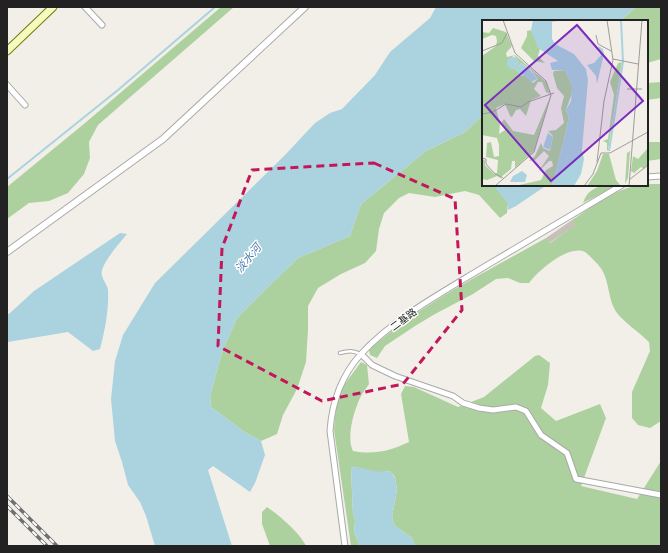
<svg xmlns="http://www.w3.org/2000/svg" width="668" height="553" font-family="'DejaVu Sans','Noto Sans SC',sans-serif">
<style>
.forest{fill:#add19e}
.water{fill:#aad3df}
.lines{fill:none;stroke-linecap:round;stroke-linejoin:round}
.stream{stroke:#aad3df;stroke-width:2}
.building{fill:#c7bfb8}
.service-casing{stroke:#a9a9a9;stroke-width:4.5}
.minor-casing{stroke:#a9a9a9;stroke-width:7}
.tertiary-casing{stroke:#a9a9a9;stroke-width:8}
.secondary-casing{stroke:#707d05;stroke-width:9}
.service{stroke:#fff;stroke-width:2.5}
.minor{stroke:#fff;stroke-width:5}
.tertiary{stroke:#fff;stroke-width:6}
.secondary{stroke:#f7fabf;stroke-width:7}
.rail-casing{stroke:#707070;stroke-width:3.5}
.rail{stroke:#fff;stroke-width:2;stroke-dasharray:6;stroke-linecap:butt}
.marked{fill:none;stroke:#c2185b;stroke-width:3;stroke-dasharray:8 5;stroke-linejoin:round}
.labels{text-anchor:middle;stroke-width:3;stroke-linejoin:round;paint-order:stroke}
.street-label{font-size:10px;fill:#222;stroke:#fff}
.water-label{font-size:11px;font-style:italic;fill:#4a7aab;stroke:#fff}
.inset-river{fill:none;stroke:#aad3df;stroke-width:2}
.inset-road{fill:none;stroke:#9f9d99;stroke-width:1}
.view{fill:#7b2cbf;fill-opacity:0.15;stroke:#7b2cbf;stroke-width:2}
.inset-edge{fill:none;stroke:#222;stroke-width:2}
</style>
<rect width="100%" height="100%" fill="#f2efe9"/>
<!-- forest -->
<path class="forest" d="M 221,7 L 234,7 L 98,125 L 89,142 L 90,158 L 84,174 L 68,193 L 49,201 L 29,203 L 7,219 L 7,187 L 85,123 Z
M 636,7 L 661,7 L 661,59 L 647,63 L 647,21 L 620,21 Z
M 661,82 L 661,98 L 647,100 L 647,83 Z
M 483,115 L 483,185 L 494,185 L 508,203 L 507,213 L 500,218 L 479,195 L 465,191 L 435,197 L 409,193 L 399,198 L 384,213 L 379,229 L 376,251 L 365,263 L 341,274 L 318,288 L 308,306 L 308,330 L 306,362 L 297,389 L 283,415 L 277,434 L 261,441 L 246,433 L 211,407 L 210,396 L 222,352 L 237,318 L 267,288 L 298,258 L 350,236 L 361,204 L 426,151 L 465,132 Z
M 647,142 L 661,142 L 661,159 L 647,161 Z
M 647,184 L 661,184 L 661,421 L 650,428 L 638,425 L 632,418 L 632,392 L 650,351 L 649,342 C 640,333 621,320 615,310 C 608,298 609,281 602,270 C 600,266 588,254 585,252 C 568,244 538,271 529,283 L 520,283 L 508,278 L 496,279 L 473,294 L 435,314 L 415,326 L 385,346 L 377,358 L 370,355 L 369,350 C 421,303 486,272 546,238 L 550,243 L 575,225 L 572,220 C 595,205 619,185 647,185 Z
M 602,185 L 618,185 L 583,203 C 587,192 591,190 602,185 Z
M 539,355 L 550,363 L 548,385 L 541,408 L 556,421 L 600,404 L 606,418 L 581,486 L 637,499 L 661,461 L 661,546 L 415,546 L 412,538 L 395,526 L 392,517 L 397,490 L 395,477 L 391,472 L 387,471 L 380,473 L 355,467 L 351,468 L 353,515 L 355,520 L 354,532 L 360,546 L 351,546 L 334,430 L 336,406 L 344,385 L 361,362 L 367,365 L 369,384 C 366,389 362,393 360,398 C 354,411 346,437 353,451 C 374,455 390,451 409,442 L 401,394 L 405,386 L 414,387 L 458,407 L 484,397 L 535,356 Z
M 267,507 C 279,515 300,533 306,546 L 270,546 L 262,524 L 262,512 Z"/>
<!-- water -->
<path class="water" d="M 436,7 L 636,7 L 620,21 L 483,21 L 483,115 L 465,132 L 426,151 L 361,204 L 350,236 L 298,258 L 267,288 L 237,318 L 222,352 L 210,396 L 211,407 L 246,433 L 261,441 L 265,455 L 255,483 L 250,492 L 213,466 L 208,470 L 232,546 L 155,546 L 146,516 L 140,502 L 128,485 L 122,462 L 115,441 L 111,399 L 115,361 L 123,335 L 155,283 L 285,155 L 315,123 L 330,113 L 342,109 L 375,75 L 390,52 L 430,18 Z
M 493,185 L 547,185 L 516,206 L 508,210 L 508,203 Z
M 120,233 L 127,234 C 119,244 106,258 102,270 C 100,278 107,283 108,290 C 109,310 105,330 100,349 L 93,351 L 68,332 L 8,342 L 7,343 L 7,315 L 10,313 L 34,291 Z
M 355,467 L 380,472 L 387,471 L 391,472 L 395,478 L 397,490 L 392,517 L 395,526 L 412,538 L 415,546 L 360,546 L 354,532 L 355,520 L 353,515 L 351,468 Z"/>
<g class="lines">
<!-- stream -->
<path class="stream" d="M 7,179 L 118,90 L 215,7"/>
</g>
<!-- building -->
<path class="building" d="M 572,220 L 576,225 L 549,243 L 546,238 Z"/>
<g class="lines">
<!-- service casing -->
<g class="service-casing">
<path id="service" d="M 340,353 C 348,351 353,350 360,354"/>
</g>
<!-- minor casing -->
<g class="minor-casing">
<path id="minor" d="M 85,7 L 102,25
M 7,85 L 25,105
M 647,177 L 661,176
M 361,354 L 372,365 L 395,376 L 453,396 L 463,403 L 479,408 L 493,410 L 516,407 L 526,411 L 541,435 L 567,453 L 576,479 L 661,495
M 345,546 L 330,431 C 332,402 341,376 361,354 C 393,319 443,292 484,267 C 530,240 576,212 622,185"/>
</g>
<!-- tertiary casing -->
<g class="tertiary-casing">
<path id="tertiary" d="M 7,252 L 163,139 L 305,7"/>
</g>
<!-- secondary casing -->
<g class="secondary-casing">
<path id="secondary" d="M 7,51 L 53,7"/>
</g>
<!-- service -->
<use href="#service" class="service"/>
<!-- minor -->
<use href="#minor" class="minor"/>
<!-- tertiary -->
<use href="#tertiary" class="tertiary"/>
<!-- secondary -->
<use href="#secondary" class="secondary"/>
<!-- rail casing -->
<g class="rail-casing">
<path id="rail" d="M 7,496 L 57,546
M 7,506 L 47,546"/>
</g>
<!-- rail -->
<use href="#rail" class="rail"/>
</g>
<!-- marked area -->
<path class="marked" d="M 374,163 L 455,199 L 462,310 L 403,384 L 322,401 L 218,346 L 222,248 L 252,170 Z"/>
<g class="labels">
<!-- street labels -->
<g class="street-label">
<text transform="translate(403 319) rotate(-37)" y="4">二基路</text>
</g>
<!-- water labels -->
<g class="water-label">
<text transform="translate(248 258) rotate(-50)" y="4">淡水河</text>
</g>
</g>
<!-- overview -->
<g transform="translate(482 20)">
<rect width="166" height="166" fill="#f2efe9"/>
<path d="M 11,8 L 24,12 L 30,26 L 24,33 L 25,37 L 33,35 L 64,62 L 68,74 L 64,72 L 60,62 L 56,62 L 52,69 L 59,76 L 49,80 L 44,96 L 38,89 L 34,90 L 30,97 L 28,96 L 23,84 L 14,88 L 18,104 L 17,114 L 23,110 L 20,102 L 22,99 L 31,111 L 52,115 L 68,77 L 52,131 L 33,148 L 33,141 L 30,141 L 29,149 L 18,158 L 15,156 L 5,160 L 0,159 L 0,139 L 3,140 L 3,145 L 12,154 L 15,153 L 16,140 L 4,137 L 5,123 L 9,122 L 12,137 L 17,136 L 17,125 L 15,118 L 0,115 L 0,36 L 14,26 L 15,21 L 14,16 L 10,15 L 0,19 L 0,12 L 7,13 ZM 32,35 L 37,43 L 33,49 L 25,44 ZM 39,43 L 49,50 L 56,59 L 51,63 L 44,56 L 40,56 L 34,50 ZM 49,10 L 58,29 L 56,36 L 63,43 L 52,41 L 39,28 L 45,16 L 45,11 ZM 140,42 L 126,130 L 125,131 L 125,123 L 121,121 L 126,119 L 132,75 L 128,62 L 136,43 ZM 83,50 L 90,65 L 90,73 L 84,90 L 87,96 L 84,111 L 71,163 L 70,166 L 33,166 L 59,160 L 64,150 L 71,146 L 70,141 L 67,141 L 56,152 L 67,136 L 62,131 L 53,140 L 47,141 L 53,136 L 59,123 L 61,128 L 68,131 L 71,116 L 66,111 L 74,110 L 82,103 L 79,88 L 82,76 L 75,68 L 71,54 L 72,51 ZM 166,128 L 166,144 L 162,149 L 159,147 L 152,153 L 149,151 L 151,136 L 156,139 ZM 148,131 L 146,158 L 143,164 L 145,133 ZM 121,134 L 127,134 L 134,160 L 139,166 L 105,166 L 115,151 Z" fill="#add19e" fill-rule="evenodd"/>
<path d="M 51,0 L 81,0 L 70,2 L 70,19 L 73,24 L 92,34 L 104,49 L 106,60 L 100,130 L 102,139 L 99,154 L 92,166 L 70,166 L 84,111 L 87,96 L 84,90 L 89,81 L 90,65 L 83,50 L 70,50 L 68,43 L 76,41 L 56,28 L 49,10 ZM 116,26 L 121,29 L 122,34 L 115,64 L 114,56 L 105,45 L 112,43 L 119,35 ZM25 43a6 6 0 1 1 12 0a6 6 0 1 1-12 0ZM 39,43 L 48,50 L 56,59 L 49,62 L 45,57 L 37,54 L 34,50 ZM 66,113 L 71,117 L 68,130 L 61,127 ZM 40,151 L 45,155 L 43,162 L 28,162 L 31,156 Z" fill="#aad3df"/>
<path class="inset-river" d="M 127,131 L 141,42 L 139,0"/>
<path class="inset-road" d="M 114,15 L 116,24 L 129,31M 0,31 L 20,23 L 25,13M 131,39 L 156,44M 145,69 L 160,69M 0,94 L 11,92 L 24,84 L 39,87 L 46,82 L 72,73M 0,138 L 4,139 L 4,144 L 12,153 L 21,158M 115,142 L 122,81 L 131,40 L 125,0M 147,160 L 166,145M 13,166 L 52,132 L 69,75 L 64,61 L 33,33 L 21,0M 102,166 L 111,154 L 119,133 L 128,133 L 166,112M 147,166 L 160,0"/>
<path class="view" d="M 95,5 L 161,81 L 69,161 L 3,85 Z"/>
<rect width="166" height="166" class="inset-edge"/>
</g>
<!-- border -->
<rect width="668" height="553" fill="none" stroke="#222222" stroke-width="16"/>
</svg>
